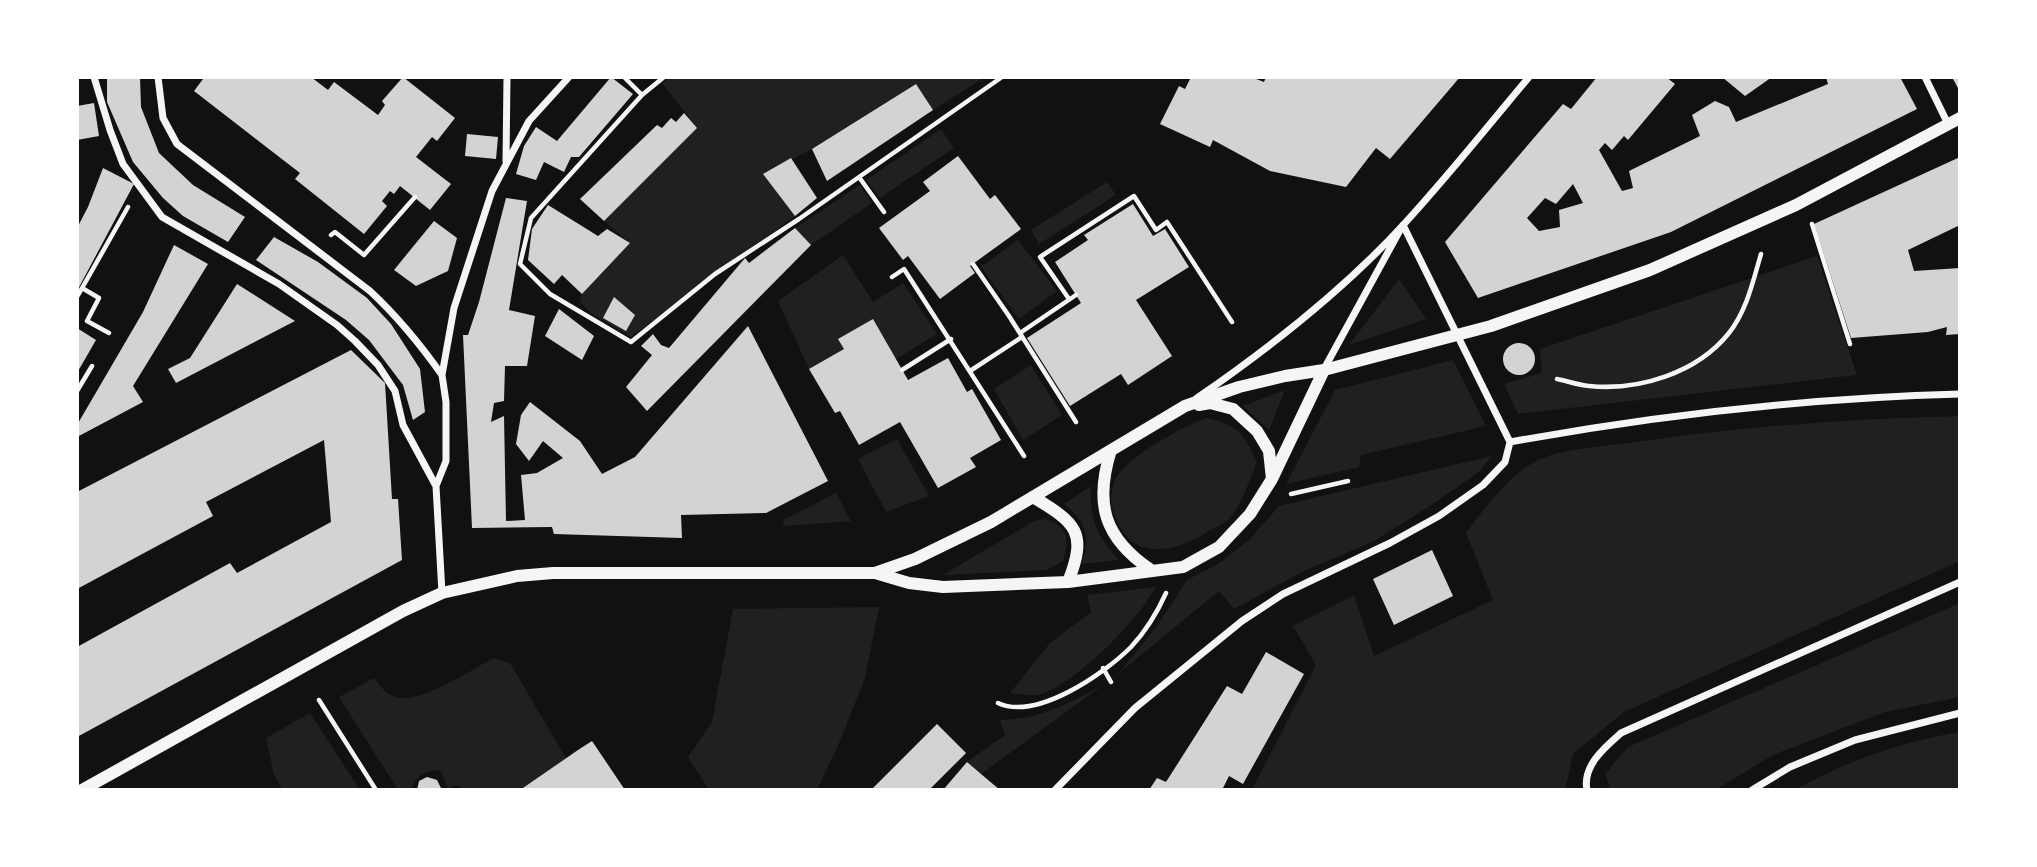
<svg xmlns="http://www.w3.org/2000/svg" width="2037" height="867" font-family="'Times New Roman',serif">
<style>
.green{fill:#202020}
.building{fill:#d3d3d3;fill-rule:evenodd}
.lines{fill:none;stroke-linecap:round;stroke-linejoin:round}
.path{stroke:#f5f5f5;stroke-width:4.5}
.minor{stroke:#f5f5f5;stroke-width:7}
.tertiary{stroke:#f5f5f5;stroke-width:12}
</style>
<rect width="100%" height="100%" fill="#111"/>
<!-- green -->
<path class="green" d="M 670,77 L 985,77 L 933,110 L 916,84 L 812,149 L 763,174 L 795,216 L 631,337 L 591,313 L 580,302 L 582,294 L 630,243 L 604,221 L 697,128 L 662,83 Z
M 941,129 L 954,148 L 880,198 L 866,180 Z
M 1107,182 L 1116,195 L 1039,244 L 1031,230 Z
M 860,185 L 872,203 L 811,245 L 795,228 Z
M 1018,240 L 1057,291 L 1019,319 L 981,267 Z
M 843,255 L 873,302 L 903,283 L 937,334 L 896,359 L 844,349 L 809,369 L 778,301 Z
M 1817,256 L 1857,375 L 1518,414 L 1504,384 L 1542,373 L 1540,349 Z
M 1399,279 L 1426,319 L 1349,345 Z
M 1453,360 L 1486,426 L 1361,455 L 1359,467 L 1286,484 L 1335,390 Z
M 1031,365 L 1062,415 L 1023,440 L 994,389 Z
M 1285,390 L 1269,430 L 1243,406 Z
M 1960,416 L 1960,561 L 1624,712 L 1573,754 L 1565,790 L 1252,790 L 1316,665 L 1293,626 L 1354,595 L 1374,656 L 1493,600 L 1466,533 C 1488,504 1514,466 1551,455 C 1578,447 1608,446 1636,442 C 1743,426 1852,419 1960,416 Z
M 1207,418 C 1240,426 1243,433 1257,462 C 1249,481 1242,505 1228,520 C 1223,524 1215,528 1209,531 C 1177,552 1132,563 1115,517 C 1110,506 1110,492 1115,480 C 1125,458 1184,425 1207,418 Z
M 897,439 L 929,496 L 886,512 L 858,459 Z
M 1492,456 L 1480,471 L 1430,506 L 1374,541 L 1302,572 L 1234,609 L 1219,591 L 1119,673 L 1157,626 L 1187,580 L 1218,564 L 1250,539 L 1279,506 Z
M 1091,486 C 1090,520 1096,535 1119,560 L 1082,564 C 1090,537 1087,522 1064,504 Z
M 836,493 L 851,521 L 785,526 L 783,524 L 784,520 Z
M 1045,519 C 1068,526 1070,539 1063,561 L 1047,570 L 943,575 L 1034,521 Z
M 1155,587 C 1142,618 1070,689 1037,695 C 1029,696 1018,693 1010,693 L 1050,643 L 1091,612 L 1087,595 Z
M 1960,603 L 1960,697 L 1885,712 L 1773,755 L 1715,790 L 1611,790 L 1605,774 L 1628,747 Z
M 879,607 L 865,678 L 837,748 L 817,790 L 709,790 L 688,757 L 712,722 L 733,609 Z
M 494,658 L 510,663 L 566,758 L 520,790 L 465,790 L 458,785 L 448,788 L 440,770 C 424,771 417,775 411,790 L 398,790 L 339,697 L 374,678 C 381,687 387,696 399,698 C 424,702 472,669 494,658 Z
M 1103,685 L 981,774 L 967,762 L 1005,735 L 1000,720 C 1041,719 1068,704 1103,685 Z
M 310,713 L 360,790 L 283,790 L 274,775 L 266,738 Z
M 1960,732 L 1960,790 L 1794,790 C 1845,762 1903,741 1960,732 Z"/>
<!-- building -->
<path class="building" d="M 107,77 L 140,77 L 141,107 L 159,153 L 193,185 L 245,217 L 228,242 L 183,216 L 163,198 L 133,162 L 107,102 Z
M 200,77 L 311,77 L 328,90 L 334,82 L 378,115 L 385,105 L 382,101 L 403,77 L 455,118 L 437,141 L 432,137 L 416,157 L 451,184 L 430,210 L 400,186 L 394,194 L 390,191 L 382,201 L 387,206 L 364,234 L 295,179 L 300,173 L 194,91 L 203,79 Z
M 611,77 L 633,94 L 579,157 L 571,157 L 564,172 L 544,162 L 536,180 L 516,174 L 524,146 L 536,127 L 557,141 Z
M 1191,77 L 1251,77 L 1264,82 L 1266,77 L 1460,77 L 1390,159 L 1376,148 L 1346,187 L 1270,171 L 1213,140 L 1210,147 L 1160,124 L 1179,86 L 1185,89 Z
M 1597,77 L 1666,77 L 1675,84 L 1628,140 L 1624,136 L 1612,150 L 1605,143 L 1599,150 L 1622,191 L 1633,188 L 1629,171 L 1700,136 L 1692,115 L 1715,101 L 1729,107 L 1736,122 L 1828,84 L 1826,77 L 1900,77 L 1917,109 L 1671,232 L 1478,298 L 1445,242 L 1563,104 L 1571,109 ZM 1573,184 L 1583,203 L 1559,210 L 1560,227 L 1539,231 L 1527,218 L 1545,198 L 1556,204 Z
M 1722,77 L 1772,77 L 1745,96 Z
M 1952,77 L 1960,77 L 1960,92 Z
M 916,84 L 933,110 L 827,181 L 812,149 Z
M 94,103 L 99,136 L 77,140 L 77,106 Z
M 684,113 L 697,128 L 604,221 L 580,199 L 657,125 L 662,128 L 671,118 L 676,122 Z
M 467,134 L 498,137 L 496,159 L 465,156 Z
M 958,156 L 990,199 L 995,195 L 1021,229 L 970,266 L 975,273 L 940,299 L 908,256 L 903,260 L 879,228 L 930,191 L 923,182 Z
M 1960,157 L 1960,225 L 1908,250 L 1914,271 L 1960,268 L 1960,334 L 1946,335 L 1947,327 L 1928,332 L 1851,338 L 1814,224 Z
M 791,158 L 817,198 L 795,216 L 763,174 Z
M 103,168 L 134,184 L 77,291 L 77,228 L 88,207 Z
M 506,198 L 527,201 L 509,310 L 535,316 L 527,366 L 505,366 L 504,401 L 494,403 L 491,422 L 504,416 L 506,521 L 525,520 L 521,475 L 537,473 L 563,458 L 543,441 L 529,461 L 516,444 L 521,415 L 530,402 L 580,441 L 602,474 L 635,457 L 748,326 L 828,481 L 766,513 L 681,515 L 682,538 L 554,534 L 552,527 L 472,528 L 463,335 L 468,335 L 479,302 Z
M 1133,204 L 1153,236 L 1165,229 L 1189,267 L 1136,300 L 1172,356 L 1128,385 L 1121,374 L 1070,406 L 1027,338 L 1081,303 L 1055,262 L 1088,240 L 1084,235 Z
M 548,205 L 598,236 L 607,229 L 630,243 L 582,294 L 562,275 L 554,284 L 528,260 L 532,229 Z
M 434,221 L 457,238 L 448,271 L 416,286 L 394,270 Z
M 795,228 L 811,245 L 647,411 L 626,387 L 652,355 L 641,346 L 653,334 L 661,345 L 669,348 L 745,258 L 749,263 Z
M 274,237 L 318,262 L 367,298 L 391,324 L 420,369 L 425,412 L 413,420 L 403,385 L 369,340 L 346,320 L 256,260 Z
M 174,245 L 208,264 L 133,386 L 143,402 L 77,437 L 77,425 L 143,312 Z
M 237,284 L 295,321 L 176,383 L 168,369 L 190,358 Z
M 614,297 L 635,315 L 626,331 L 603,318 Z
M 559,309 L 594,336 L 582,360 L 545,336 Z
M 873,319 L 908,380 L 948,358 L 967,392 L 972,389 L 1001,440 L 970,458 L 976,467 L 938,488 L 900,422 L 859,445 L 840,411 L 835,413 L 809,369 L 844,349 L 838,339 Z
M 77,328 L 96,340 L 77,373 Z
M1503 359a16 16 0 1 1 32 0a16 16 0 1 1-32 0Z
M 351,350 L 385,383 L 392,499 L 398,499 L 402,560 L 77,737 L 77,647 L 230,563 L 237,573 L 331,522 L 324,440 L 206,502 L 213,516 L 77,589 L 77,492 Z
M 1432,550 L 1453,596 L 1394,625 L 1373,579 Z
M 1266,652 L 1304,674 L 1243,784 L 1229,776 L 1222,790 L 1149,790 L 1157,778 L 1166,782 L 1227,686 L 1242,694 Z
M 937,724 L 966,753 L 929,790 L 871,790 Z
M 592,741 L 625,790 L 520,790 L 578,750 Z
M 967,762 L 981,774 L 1000,790 L 943,790 Z
M 427,777 L 437,780 L 442,790 L 417,790 L 419,781 Z"/>
<g class="lines">
<!-- path -->
<path class="path" d="M 624,77 L 642,95
M 664,77 L 642,95 L 531,218 L 520,264 L 550,294 L 631,342 L 715,274 L 799,219 L 1002,77
M 859,177 L 884,212
M 1812,224 L 1850,344
M 331,235 L 335,232 L 364,255 L 415,197
M 973,264 L 1009,316 L 1076,422
M 892,277 L 904,269 L 1024,456
M 82,288 L 99,298 L 87,321 L 109,333
M 77,297 L 128,207
M 1069,299 L 1040,257 L 1134,196 L 1156,230 L 1167,222 L 1232,322
M 1020,333 L 1076,295
M 902,370 L 951,339
M 970,371 L 1022,337
M 1557,379 C 1567,381 1578,385 1589,386 C 1639,391 1697,373 1729,333 C 1747,310 1753,281 1761,254
M 77,391 L 92,366
M 1291,494 L 1348,481
M 1103,668 L 1111,682
M 319,700 L 376,790
M 998,703 C 1036,721 1104,674 1131,647 C 1146,631 1157,613 1166,593"/>
<!-- minor -->
<path class="minor" d="M 94,77 L 110,130 L 123,164 L 162,217 L 279,284 L 337,325 L 355,341 L 378,365 L 395,391 L 403,425 L 436,486
M 158,77 L 163,118 L 177,144 L 370,291 C 398,317 420,344 442,375
M 1925,77 L 1948,124
M 506,161 L 507,77
M 1324,369 L 1399,232
M 1197,398 C 1271,347 1344,290 1405,223 C 1448,176 1488,126 1529,77
M 1510,442 C 1659,415 1808,398 1960,394
M 442,593 L 436,486 L 446,461 L 446,402 L 442,375 L 454,308 L 492,191 L 529,121 L 569,77
M 1055,790 L 1135,708 L 1242,621 L 1283,594 L 1390,543 L 1439,516 L 1483,485 L 1505,462 L 1510,442 L 1403,225
M 1587,790 C 1582,766 1605,747 1621,733 L 1960,582
M 1752,790 L 1790,767 L 1855,740 L 1960,713"/>
<!-- tertiary -->
<path class="tertiary" d="M 1199,405 L 1210,403 L 1233,409 L 1257,431 L 1269,451 L 1272,479
M 1111,450 C 1094,504 1104,538 1151,570
M 1033,497 C 1076,523 1088,532 1068,582
M 875,573 L 915,559 L 991,522 L 1185,406 L 1239,387 L 1285,376 L 1324,370 L 1491,326 L 1650,270 L 1796,205 L 1960,118
M 82,790 L 403,611 L 442,593 L 517,576 L 553,573 L 875,573 L 909,583 L 943,587 L 1068,582 L 1183,567 L 1219,547 L 1250,514 L 1272,479 L 1324,370"/>
</g>
<!-- border -->
<rect width="2037" height="867" fill="none" stroke="#ffffff" stroke-width="158"/>
</svg>
